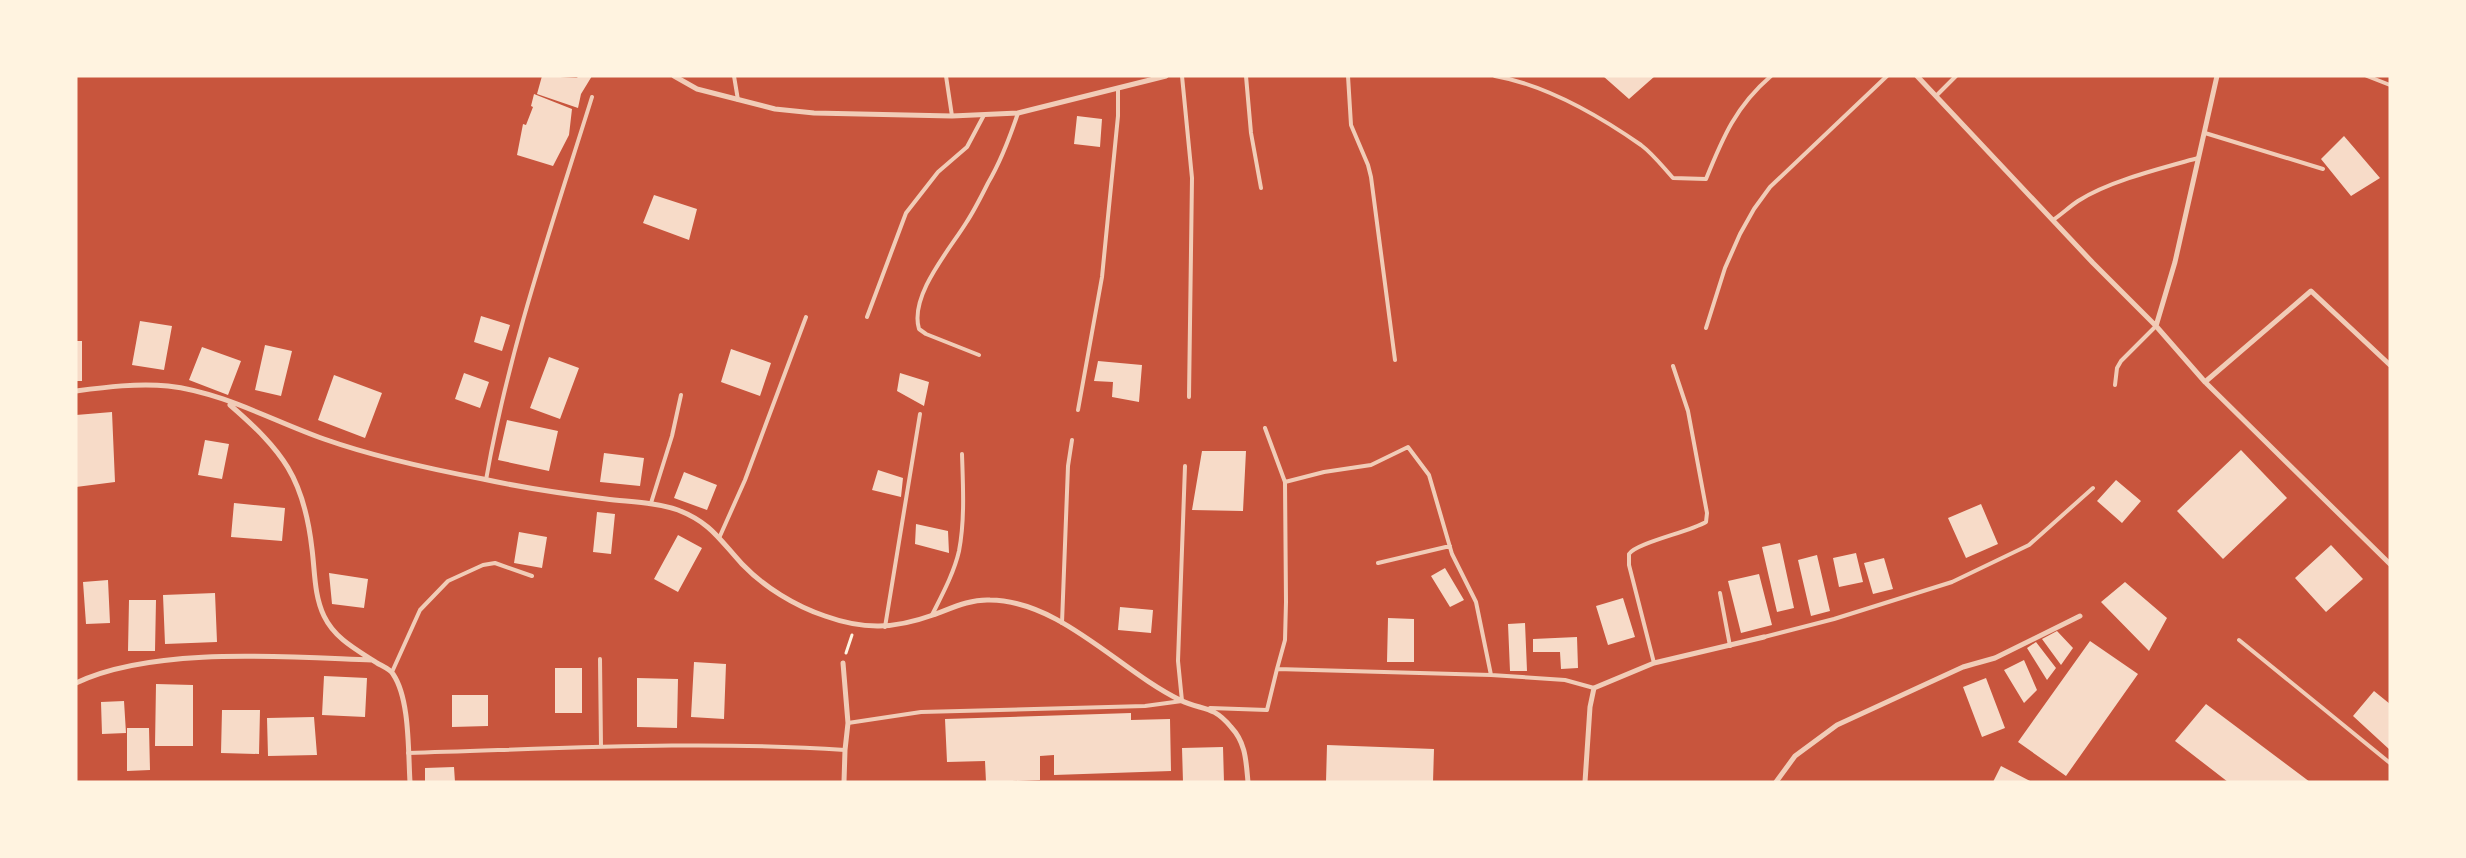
<svg xmlns="http://www.w3.org/2000/svg" width="2466" height="858" font-family="Roboto,sans-serif">
<style>
.building{fill:#f7dbc8}
.lines{fill:none;stroke-linecap:round;stroke-linejoin:round}
.path{stroke:#fff3e0;stroke-width:3}
.service{stroke:#f1ccb7;stroke-width:4}
.minor{stroke:#f1ccb7;stroke-width:5}
</style>
<rect width="100%" height="100%" fill="#c8553d"/>
<!-- building -->
<path class="building" d="M 542,76 L 578,78 L 575,76 L 592,76 L 581,94 L 578,108 L 537,94 Z
M 1603,76 L 1655,76 L 1629,99 Z
M 534,94 L 572,109 L 569,135 L 553,166 L 517,155 L 523,124 L 526,125 L 533,107 L 531,106 Z
M 1077,116 L 1102,119 L 1100,147 L 1074,144 Z
M 2344,136 L 2380,178 L 2351,196 L 2321,159 Z
M 654,195 L 697,209 L 689,240 L 643,223 Z
M 481,316 L 510,325 L 502,351 L 474,342 Z
M 140,321 L 172,326 L 164,370 L 132,365 Z
M 76,341 L 82,341 L 82,381 L 76,381 Z
M 265,345 L 292,351 L 281,396 L 255,390 Z
M 202,347 L 241,361 L 228,395 L 189,380 Z
M 731,349 L 771,363 L 760,396 L 721,382 Z
M 549,357 L 579,368 L 560,419 L 530,408 Z
M 1098,361 L 1142,365 L 1139,402 L 1112,397 L 1113,382 L 1094,381 Z
M 464,373 L 489,382 L 480,408 L 455,399 Z
M 900,373 L 929,382 L 924,406 L 897,391 Z
M 334,375 L 382,393 L 365,438 L 318,420 Z
M 112,412 L 115,482 L 76,487 L 76,415 Z
M 507,420 L 558,431 L 549,471 L 498,460 Z
M 205,440 L 229,444 L 222,479 L 198,475 Z
M 2241,450 L 2287,498 L 2223,559 L 2177,511 Z
M 1202,451 L 1246,451 L 1243,511 L 1192,510 Z
M 604,453 L 644,458 L 640,486 L 600,482 Z
M 878,470 L 903,478 L 901,497 L 872,490 Z
M 684,472 L 717,485 L 707,510 L 674,498 Z
M 2116,480 L 2141,501 L 2122,523 L 2097,501 Z
M 234,503 L 285,508 L 282,541 L 231,537 Z
M 1981,504 L 1998,544 L 1966,558 L 1948,518 Z
M 597,512 L 615,514 L 611,554 L 593,552 Z
M 916,524 L 948,531 L 949,553 L 915,544 Z
M 519,532 L 547,537 L 542,568 L 514,563 Z
M 678,535 L 702,548 L 678,592 L 654,579 Z
M 1780,543 L 1794,608 L 1777,612 L 1762,547 Z
M 2331,545 L 2363,579 L 2326,612 L 2295,578 Z
M 1856,553 L 1863,582 L 1839,587 L 1833,558 Z
M 1817,555 L 1830,611 L 1811,616 L 1798,560 Z
M 1884,558 L 1893,589 L 1873,594 L 1864,563 Z
M 1445,568 L 1464,600 L 1450,607 L 1431,576 Z
M 329,573 L 368,579 L 364,608 L 332,604 Z
M 1759,574 L 1772,625 L 1741,633 L 1728,581 Z
M 108,580 L 110,623 L 86,624 L 83,582 Z
M 2125,582 L 2167,618 L 2149,651 L 2101,602 Z
M 215,593 L 217,642 L 165,644 L 163,595 Z
M 1623,598 L 1635,637 L 1608,645 L 1596,606 Z
M 129,600 L 156,600 L 155,651 L 128,651 Z
M 1120,607 L 1153,610 L 1151,633 L 1118,630 Z
M 1388,618 L 1414,619 L 1414,662 L 1387,662 Z
M 1525,623 L 1527,671 L 1510,671 L 1508,624 Z
M 2057,631 L 2073,648 L 2061,665 L 2042,639 Z
M 1577,637 L 1578,668 L 1561,669 L 1560,652 L 1533,652 L 1533,639 Z
M 2090,641 L 2138,674 L 2066,776 L 2018,742 Z
M 2036,642 L 2056,668 L 2047,680 L 2027,648 Z
M 2024,660 L 2037,690 L 2024,703 L 2004,670 Z
M 694,662 L 726,664 L 724,719 L 691,717 Z
M 555,668 L 582,668 L 582,713 L 555,713 Z
M 324,676 L 367,678 L 365,717 L 322,715 Z
M 637,678 L 678,679 L 677,728 L 637,727 Z
M 1986,678 L 2005,728 L 1982,737 L 1963,687 Z
M 156,684 L 193,685 L 193,746 L 155,746 Z
M 2374,691 L 2390,704 L 2390,750 L 2353,716 Z
M 452,695 L 488,695 L 488,726 L 452,727 Z
M 124,701 L 126,733 L 102,734 L 101,702 Z
M 2206,704 L 2310,782 L 2228,782 L 2175,741 Z
M 222,710 L 260,710 L 259,754 L 221,753 Z
M 1131,713 L 1131,720 L 1170,719 L 1171,771 L 1054,775 L 1054,755 L 1040,756 L 1040,780 L 986,782 L 985,761 L 947,762 L 945,719 Z
M 314,717 L 317,755 L 268,756 L 267,718 Z
M 127,728 L 149,728 L 150,770 L 127,771 Z
M 1327,745 L 1434,749 L 1433,782 L 1326,782 Z
M 1223,747 L 1224,782 L 1183,782 L 1182,748 Z
M 2001,766 L 2032,782 L 1993,782 Z
M 454,767 L 455,782 L 425,782 L 425,768 Z"/>
<g class="lines">
<!-- path -->
<path class="path" d="M 846,653 L 852,635"/>
<!-- service -->
<path class="service" d="M 734,76 L 738,100
M 946,76 L 952,116
M 1182,76 L 1192,178 L 1189,397
M 1246,76 L 1251,133 L 1261,188
M 1348,76 L 1351,125 L 1368,165 L 1371,177 L 1395,360
M 1495,76 C 1546,85 1598,115 1641,145 C 1653,154 1663,167 1673,178 L 1706,179 C 1723,137 1736,106 1771,76
M 2367,76 L 2390,85
M 1936,96 L 1956,76
M 2205,133 L 2323,169
M 2053,220 C 2062,214 2069,207 2078,201 C 2109,181 2162,168 2198,158
M 867,317 L 906,213 L 938,172 L 967,147 L 984,115
M 1706,328 L 1725,268 L 1740,234 L 1754,209 L 1770,187 L 1887,76
M 979,355 L 926,334 L 919,329 C 909,296 950,249 966,223 C 974,211 981,197 988,183 C 1001,161 1010,137 1018,113
M 2115,385 L 2117,368 L 2121,361 L 2156,326
M 1078,410 L 1102,277 L 1118,116 L 1118,88
M 1265,428 L 1285,482 L 1286,602 L 1285,640 L 1277,669
M 486,480 C 509,348 552,225 592,97
M 1285,482 L 1324,472 L 1371,465 L 1408,447 L 1429,475 L 1452,554 L 1476,602 L 1491,675
M 651,503 L 672,436 L 681,395
M 720,536 L 745,480 L 806,317
M 1378,563 L 1450,546
M 1720,593 L 1730,646
M 932,615 C 942,595 954,573 959,551 C 965,520 963,486 962,454
M 1062,623 L 1068,466 L 1072,440
M 885,627 L 920,414
M 1764,637 L 1834,619 L 1952,582 L 2029,545 L 2093,488
M 2239,640 L 2390,763
M 600,659 L 601,747
M 1654,663 L 1629,565 L 1629,554 C 1636,543 1689,532 1706,522 L 1707,513 L 1688,411 L 1673,366
M 392,672 L 420,610 L 448,581 L 483,565 L 495,563 L 532,576
M 1210,708 L 1267,710 L 1277,669 L 1491,675 L 1565,680 L 1594,688
M 848,723 L 921,712 L 1145,706 L 1182,701 L 1178,661 L 1185,466
M 408,753 C 553,749 700,740 845,750"/>
<!-- minor -->
<path class="minor" d="M 674,76 L 697,89 L 775,109 L 814,113 L 952,116 L 1018,113 L 1166,76
M 1917,76 L 2093,263 L 2156,326 L 2205,382 L 2390,564
M 2156,326 L 2175,262 L 2217,76
M 2205,382 L 2311,291 L 2390,365
M 76,391 C 106,387 138,383 168,386 C 222,392 273,421 324,439 C 375,457 430,469 483,479 C 524,488 565,494 606,499 C 630,502 655,502 678,510 C 711,523 719,539 742,564 C 764,587 795,606 825,616 C 864,630 894,629 933,615 C 952,608 970,599 990,600 C 1061,601 1120,671 1180,700 C 1202,711 1212,704 1231,727 C 1246,743 1246,761 1248,782
M 230,405 C 283,451 304,478 312,549 C 315,572 314,595 324,616 C 335,639 357,650 377,663 C 382,666 390,669 393,674 C 410,699 408,751 410,782
M 843,663 L 848,723 L 845,750 L 844,782
M 76,683 C 153,646 287,657 372,660
M 1585,782 L 1590,707 L 1594,688 L 1654,663 L 1764,637
M 1776,782 L 1795,756 L 1837,725 L 1963,667 L 1995,658 L 2080,616"/>
</g>
<!-- border -->
<rect width="2466" height="858" fill="none" stroke="#fff3e0" stroke-width="155"/>
</svg>
